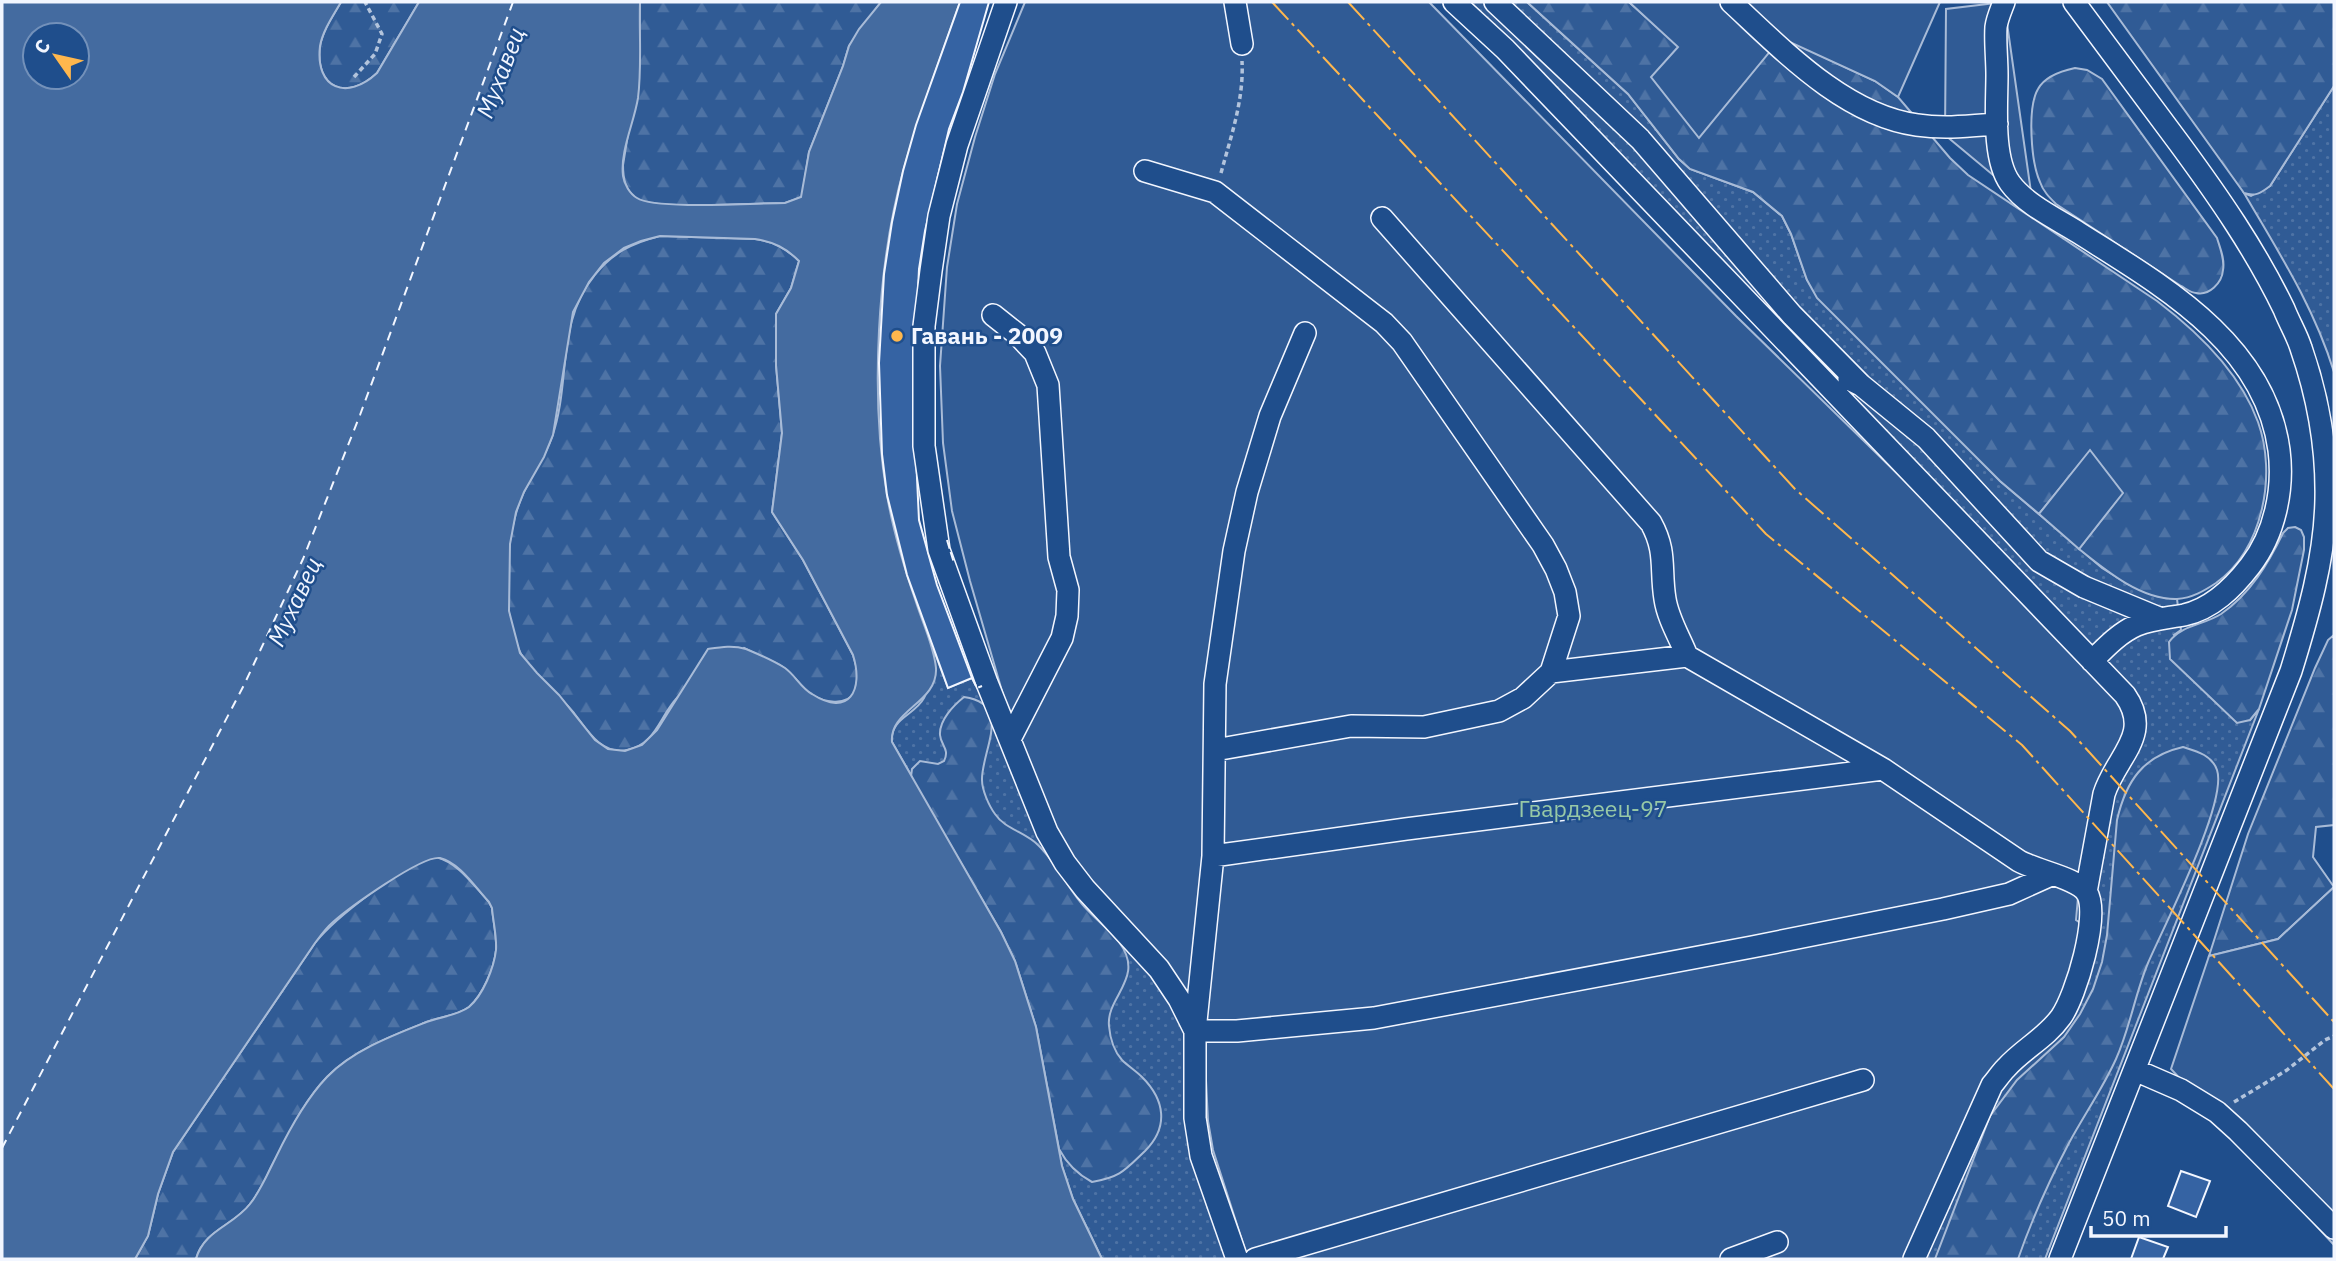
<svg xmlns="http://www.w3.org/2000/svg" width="2336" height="1261" font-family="'IBM Plex Sans',sans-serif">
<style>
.grass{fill:url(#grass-dots);stroke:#a8bbd7;stroke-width:2}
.forest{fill:url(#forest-firs);stroke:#a8bbd7;stroke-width:2}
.built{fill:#305b95;stroke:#a8bbd7;stroke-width:2}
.water{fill:#446ba0;stroke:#a8bbd7;stroke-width:2;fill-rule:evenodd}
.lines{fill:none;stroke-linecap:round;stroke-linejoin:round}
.ferry{stroke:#f2f6ff;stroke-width:2;stroke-dasharray:9 7;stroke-linecap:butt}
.building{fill:#3563a3;stroke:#f2f6ff;stroke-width:2}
.minor-casing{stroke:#f2f6ff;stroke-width:24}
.path{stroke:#b3c4dc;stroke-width:3.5;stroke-dasharray:5 3.5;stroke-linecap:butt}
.minor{stroke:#1f4e8c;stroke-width:21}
.fence{stroke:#f2f6ff;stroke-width:2;stroke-dasharray:9 3.5;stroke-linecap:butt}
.power{stroke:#ffb74d;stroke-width:2;stroke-dasharray:24 5 3.5 5;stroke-linecap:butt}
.poi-dot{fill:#ffb74d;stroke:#1f4e8c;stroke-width:2.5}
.labels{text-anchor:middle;stroke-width:5;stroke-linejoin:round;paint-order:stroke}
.poi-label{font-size:23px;font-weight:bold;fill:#f2f6ff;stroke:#1f4e8c;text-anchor:start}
.park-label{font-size:23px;fill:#97c8a6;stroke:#1f4e8c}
.water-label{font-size:24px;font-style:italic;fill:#f2f6ff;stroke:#1f4e8c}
</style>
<defs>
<pattern id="grass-dots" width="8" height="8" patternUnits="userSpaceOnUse" patternTransform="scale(1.75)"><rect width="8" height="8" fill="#305b95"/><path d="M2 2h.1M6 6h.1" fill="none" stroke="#4e73a5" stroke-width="1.8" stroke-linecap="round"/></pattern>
<pattern id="forest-firs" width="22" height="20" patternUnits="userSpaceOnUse" patternTransform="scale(1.75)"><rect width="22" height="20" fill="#305b95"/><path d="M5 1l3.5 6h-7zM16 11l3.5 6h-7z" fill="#4e73a5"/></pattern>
</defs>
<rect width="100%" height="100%" fill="#1f4e8c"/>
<!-- grass -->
<path class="grass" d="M 1461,2 L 1527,2 L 1628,94 L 1679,159 L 1690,169 L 1753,192 L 1782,216 L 1791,234 L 1807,280 L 2000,481 L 2102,568 L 2128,584 L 2156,596 L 2177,599 L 2181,630 L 2174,635 L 2250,720 L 2259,709 L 2045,1259 L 1918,1259 L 1984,1112 L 2024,1060 L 2094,891 L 2110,805 L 2143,727 Z
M 2334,86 L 2334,372 C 2313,305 2279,253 2244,193 L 2251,196 L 2270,186 Z
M 933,648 L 948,688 L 972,678 L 977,688 L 987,683 L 1155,971 L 1186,1035 L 1230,1259 L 1102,1259 L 1073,1199 L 1062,1166 L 1055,1130 L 1001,932 L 892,742 C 890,718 914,716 924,698 C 931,684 936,663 933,648 Z"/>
<!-- forest -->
<path class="forest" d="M 341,2 L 419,2 L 377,73 C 347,101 315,89 320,46 C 323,30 333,16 341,2 Z
M 640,2 L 881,2 L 849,46 L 843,66 L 809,152 L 802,197 L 785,203 C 758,203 655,210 637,199 C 625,191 623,178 623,165 L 639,66 Z
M 1527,2 L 1629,2 L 1679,47 L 1781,37 L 1875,81 L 1898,97 L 1950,158 L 1968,175 L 2157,301 C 2198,332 2240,372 2258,422 C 2277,475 2263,549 2216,583 C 2204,591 2192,598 2177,599 C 2141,600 2105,570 2079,549 L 2122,493 L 2090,451 L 2039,514 L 2000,481 L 1817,298 L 1807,280 L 1791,234 L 1782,216 L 1753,192 L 1690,169 L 1679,159 L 1628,94 Z
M 2107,2 L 2334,2 L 2334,86 L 2270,186 C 2261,193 2255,197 2244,193 Z
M 2075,68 L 2087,70 L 2102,79 L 2217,238 C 2220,248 2225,259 2223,270 C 2222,283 2209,296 2196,293 C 2191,293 2185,288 2181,286 L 2056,204 C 2049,197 2043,191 2040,182 C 2031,162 2027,108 2038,89 C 2045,76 2061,71 2075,68 Z
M 660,236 L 755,239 C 774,242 786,248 799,261 L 791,288 L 776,314 L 776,365 L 782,433 L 772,512 L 803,560 L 853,655 C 856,666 862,681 855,692 C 846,707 823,702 811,694 C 800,687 794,674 783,667 C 771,660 757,655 744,648 C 728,660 713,671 697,683 C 690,688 681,692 676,699 C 659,718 655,745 627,750 C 601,755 587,730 574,713 C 557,693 535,676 521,654 C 515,643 511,626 509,613 C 503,579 509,525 523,494 C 532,474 545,458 552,437 C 571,384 556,322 594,276 C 612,253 632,243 660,236 Z
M 2295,527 L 2301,530 L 2304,537 L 2304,550 L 2292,610 L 2259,709 L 2250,720 L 2237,723 L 2170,659 L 2169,642 C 2181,625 2204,625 2221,614 C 2250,594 2268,564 2283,533 L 2288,528 Z
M 2334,635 L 2334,825 L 2316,827 L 2313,857 L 2334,887 L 2278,939 L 2209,956 L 2248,834 L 2315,668 L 2328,640 Z
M 964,697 C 1014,704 981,752 982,780 C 982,790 989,806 995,814 C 1005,829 1025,832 1038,845 C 1055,861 1066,885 1082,904 C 1093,917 1108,928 1119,942 C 1146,978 1106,996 1109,1026 C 1110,1038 1114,1051 1122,1060 C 1128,1066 1136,1071 1142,1077 C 1165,1100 1169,1127 1145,1151 C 1125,1170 1121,1177 1092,1182 C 1077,1174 1067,1164 1059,1149 L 1036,1027 L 1015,961 L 1001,932 L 911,777 L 912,769 L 920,761 L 938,764 L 944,761 C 950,749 941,746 940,735 C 939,720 954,705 964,697 Z
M 2183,747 C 2196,751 2212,755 2217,770 C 2228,802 2163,928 2148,963 C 2135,994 2130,1028 2116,1059 C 2103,1088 2084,1115 2069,1143 C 2049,1181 2032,1219 2018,1259 L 1935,1259 L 1990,1116 L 2017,1080 L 2064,1037 L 2080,1014 L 2093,989 L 2102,962 L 2107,935 L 2117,820 C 2126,781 2143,756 2183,747 Z
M 436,857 C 459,863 473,885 489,902 L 492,908 C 493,921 497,937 496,950 C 494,968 483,995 469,1007 C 457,1016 438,1017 424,1023 C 391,1036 352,1051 327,1077 C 303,1102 287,1137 271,1167 C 265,1180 259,1193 250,1204 C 233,1226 204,1230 196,1259 L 135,1259 L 148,1236 L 158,1194 L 173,1152 L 315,943 C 335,918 406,862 436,857 Z"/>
<!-- built -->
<path class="built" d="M 1025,2 L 1429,2 L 1736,316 L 2000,574 L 2130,715 L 2080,875 L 2076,920 L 2085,926 L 2062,1005 L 2016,1052 L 1911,1259 L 1248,1259 L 1213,1150 L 1208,1121 L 1205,1060 L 1135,933 L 1058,840 L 1004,698 L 970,581 L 952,511 L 943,443 L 940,366 L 947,267 L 957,204 L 975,137 L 995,74 Z
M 1629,2 L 1940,2 L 1898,97 L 1875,81 L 1781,38 L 1699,138 L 1651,77 L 1678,47 Z
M 2004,2 L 2031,192 L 1993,175 L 1945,135 L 1946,9 Z
M 2090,450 L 2123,493 L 2079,549 L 2039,514 Z
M 2334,887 L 2334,1245 L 2171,1069 L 2209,956 L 2278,939 Z"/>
<!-- water -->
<path class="water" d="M 2,2 L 341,2 C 333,16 323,30 320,46 C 315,89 347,101 377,73 L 419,2 L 640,2 C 639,33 642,67 638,98 C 634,123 620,151 623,176 C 624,184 630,194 637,198 C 655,210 758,203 785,203 L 801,197 L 809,152 L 843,66 L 849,46 L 859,29 L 881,2 L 960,2 C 941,57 920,111 904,168 C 877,264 870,396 887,495 C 893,531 904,567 916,602 C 923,624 934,646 936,668 C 938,703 889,710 892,742 L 1001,932 L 1015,961 L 1036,1027 L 1062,1166 L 1073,1199 L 1102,1259 L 196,1259 C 204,1230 233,1226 250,1204 C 261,1190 268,1173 276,1157 C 289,1130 306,1099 327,1077 C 352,1051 391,1036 424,1023 C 438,1017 457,1016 469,1007 C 483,995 494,968 496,950 C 497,937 493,921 492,908 L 489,902 C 475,887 460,863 440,858 C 422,855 349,908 333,922 C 326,928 321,935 315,943 L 173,1152 L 158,1194 L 148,1236 L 135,1259 L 2,1259 ZM 35,35 L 77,35 L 77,77 L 35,77 ZM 660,236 L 755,239 C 774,242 786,248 799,261 L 791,288 L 776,314 L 776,365 L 782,433 L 772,512 L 803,560 L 853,655 C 864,690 849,718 812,694 C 801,688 795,675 785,668 C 774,661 758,654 746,649 C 733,645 721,647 708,649 L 657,730 L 642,745 L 625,751 L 608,749 L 595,740 L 559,695 L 537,673 L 520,653 L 509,611 L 510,544 L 516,512 L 524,492 L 544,457 L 553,435 L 573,312 L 589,282 L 604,263 L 624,248 L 641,241 Z"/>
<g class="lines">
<!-- ferry -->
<path class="ferry" d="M 2,1148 L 244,685 L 303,559 L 360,415 L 513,2"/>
</g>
<!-- building -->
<path class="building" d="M 960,2 L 989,2 L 963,92 L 949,129 L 925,231 L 919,269 L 913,393 L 919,520 L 937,585 L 972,678 L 948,688 L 907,575 L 887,495 L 882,454 L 879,363 L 884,274 L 892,222 L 903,171 L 916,125 Z
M 2181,1171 L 2210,1181 L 2196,1217 L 2168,1206 Z
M 2139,1237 L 2168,1247 L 2163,1259 L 2131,1259 Z"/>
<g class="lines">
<!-- minor casing -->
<g class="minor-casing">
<path id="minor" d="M 1006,2 L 957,145 L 939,216 L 931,271 L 924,326 L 924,446 L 939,550 L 987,683 L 1047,832 L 1065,863 L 1085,889 L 1159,969 L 1179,999 L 1195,1031
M 1235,2 L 1242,44
M 1454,2 L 1505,49 L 2125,695 C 2153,735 2116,756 2104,794 L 2086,892
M 1495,2 L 1640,139 L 1792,315 L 1861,385
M 1731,2 C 1782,49 1844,115 1917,125 C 1944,129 1970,126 1997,124
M 2004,2 C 2001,10 1997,19 1996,27 C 1995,42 1997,59 1997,75 C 1997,105 1992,158 2010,183 C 2026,205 2057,219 2079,233 C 2161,285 2265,343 2279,450 C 2284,489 2275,534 2250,566 C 2233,588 2212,609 2184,615 C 2168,618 2152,619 2137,625 C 2119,633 2106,647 2092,661
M 1145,171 L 1215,192 L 1384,323 L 1402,342 L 1543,545 L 1556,569 L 1565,592 L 1569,616 L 1551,672 L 1523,698 L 1499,711 L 1424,727 L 1351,726 L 1215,750
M 1382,218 L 1651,523 C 1667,552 1660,569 1665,599 C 1668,619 1680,638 1687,656
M 993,315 L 1017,334 L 1035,353 L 1048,385 L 1059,557 L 1068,590 L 1067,616 L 1062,638 L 1010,739
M 1849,379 L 1861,385 L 1926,438 L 2039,561 L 2084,587 L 2159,618
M 1551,672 L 1687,656 L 1883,769 L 2019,861 C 2037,871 2078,878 2087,893 C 2100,915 2076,996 2061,1017 C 2046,1038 2023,1049 2006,1068 C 2001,1073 1997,1079 1992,1085 L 1914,1259
M 1213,856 L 1406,829 L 1883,769
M 1195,1031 L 1237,1031 L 1374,1018 L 1752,947 L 1943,909 L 2009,894 L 2051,875
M 2135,1070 L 2181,1090 L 2217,1112 L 2238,1131 L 2334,1228
M 1237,1259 L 1201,1156 L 1195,1118 L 1195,1031 L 1213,856 L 1215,684 L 1234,551 L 1247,492 L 1270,416 L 1305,333
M 1255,1259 L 1863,1080
M 1731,1259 L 1777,1242
M 2060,1259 L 2291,671 C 2308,616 2325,558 2326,499 C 2327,448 2318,397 2301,348 C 2297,335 2289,322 2284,309 C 2255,249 2218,196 2179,143 C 2144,96 2109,49 2074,2"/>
</g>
<!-- path -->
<path class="path" d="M 354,77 L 375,54 L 382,34 L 365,2
M 1221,173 C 1231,136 1244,100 1242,61
M 2234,1102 L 2287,1070 L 2325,1040 L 2334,1036"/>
<!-- minor -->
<use href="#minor" class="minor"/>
<!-- fence -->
<path class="fence" d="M 947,540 L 954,563
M 972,678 L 977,688 L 982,686"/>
<!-- power -->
<path class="power" d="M 1272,2 L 1766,534 L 2022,745 L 2334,1089
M 1348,2 L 1795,489 L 2070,731 L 2334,1022"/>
</g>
<!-- markers -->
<circle class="poi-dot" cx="897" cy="336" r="7"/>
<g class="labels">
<!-- poi labels -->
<g class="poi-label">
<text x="911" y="344">Гавань - 2009</text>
</g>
<!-- park labels -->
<g class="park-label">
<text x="1593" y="817">Гвардзеец-97</text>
</g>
<!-- water labels -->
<g class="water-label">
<text transform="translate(501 73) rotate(-69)" y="8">Мухавец</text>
<text transform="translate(295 602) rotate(-65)" y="8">Мухавец</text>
</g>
</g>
<!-- border -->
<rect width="2336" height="1261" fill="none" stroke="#f2f6ff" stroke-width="7"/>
<!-- north arrow -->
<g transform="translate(56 56) rotate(304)"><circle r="33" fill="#1f4e8c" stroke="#7391ba" stroke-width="2"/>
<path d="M0-5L12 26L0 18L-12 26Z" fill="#ffb74d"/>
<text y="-10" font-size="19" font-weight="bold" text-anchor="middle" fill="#f2f6ff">С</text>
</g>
<!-- scale -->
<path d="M2091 1226v10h135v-10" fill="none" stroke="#f2f6ff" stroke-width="3.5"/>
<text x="2102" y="1226" font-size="21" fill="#f2f6ff" stroke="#1f4e8c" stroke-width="5" paint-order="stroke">50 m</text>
</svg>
